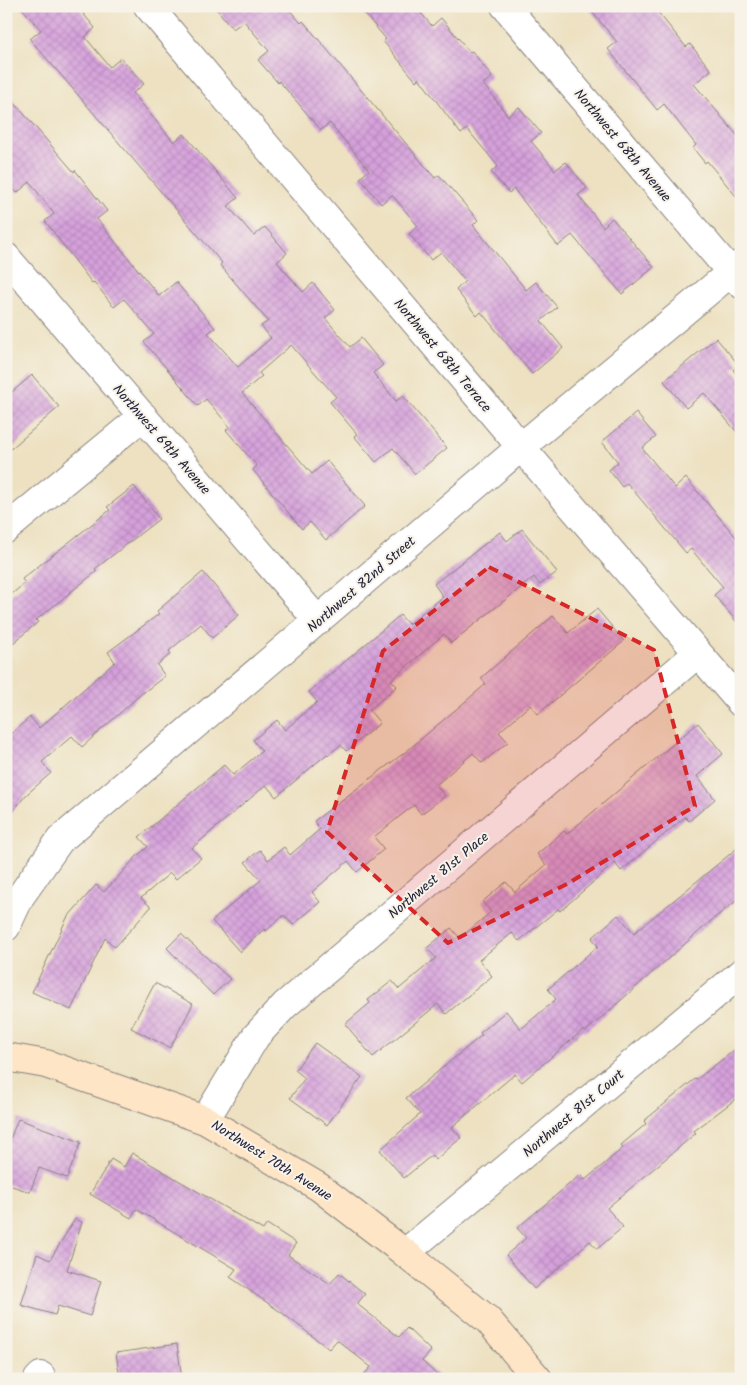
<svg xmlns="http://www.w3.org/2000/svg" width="747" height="1385" font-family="Kalam,sans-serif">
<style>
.building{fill:url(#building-cross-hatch)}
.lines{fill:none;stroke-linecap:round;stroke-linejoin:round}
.street-casing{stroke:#88827e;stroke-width:30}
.secondary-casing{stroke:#88827e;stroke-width:30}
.street{stroke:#fff;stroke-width:28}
.secondary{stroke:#fee5c5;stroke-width:28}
.marked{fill:#d62828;fill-opacity:0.2;stroke:#d62828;stroke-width:4;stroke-dasharray:10 6;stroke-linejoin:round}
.labels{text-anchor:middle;stroke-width:4;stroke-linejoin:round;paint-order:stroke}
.street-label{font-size:14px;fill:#22223b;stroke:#f7f3e8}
</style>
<defs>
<pattern id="building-cross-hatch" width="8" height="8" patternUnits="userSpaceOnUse" patternTransform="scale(1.25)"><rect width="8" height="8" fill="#d6a1db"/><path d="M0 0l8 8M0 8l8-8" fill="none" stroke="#b78abd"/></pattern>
</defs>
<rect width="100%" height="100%" fill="#f7f3e8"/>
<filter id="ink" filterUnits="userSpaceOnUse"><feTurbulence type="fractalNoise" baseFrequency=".02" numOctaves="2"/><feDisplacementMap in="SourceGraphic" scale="10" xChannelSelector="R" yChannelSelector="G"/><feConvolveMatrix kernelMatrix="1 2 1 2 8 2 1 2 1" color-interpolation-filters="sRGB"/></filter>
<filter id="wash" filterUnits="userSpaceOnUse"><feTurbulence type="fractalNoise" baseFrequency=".0096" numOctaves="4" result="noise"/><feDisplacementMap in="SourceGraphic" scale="20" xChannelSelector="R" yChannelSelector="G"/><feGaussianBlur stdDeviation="1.12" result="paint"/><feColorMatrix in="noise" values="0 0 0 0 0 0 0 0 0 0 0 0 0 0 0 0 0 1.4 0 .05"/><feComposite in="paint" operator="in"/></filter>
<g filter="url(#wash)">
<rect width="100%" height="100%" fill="#ede1c1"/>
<g id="blocks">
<!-- building -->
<path class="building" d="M 20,6 L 77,6 L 95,28 L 85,37 L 110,67 L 121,58 L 144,84 L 133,93 L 161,127 L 174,142 L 184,134 L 238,198 L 228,206 L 254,236 L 265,227 L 287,253 L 277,262 L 303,292 L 313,283 L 335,310 L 325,318 L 350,347 L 361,338 L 383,365 L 373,373 L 396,401 L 403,396 L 447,448 L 415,474 L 393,448 L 376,462 L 354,436 L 357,434 L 330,402 L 336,397 L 291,345 L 259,373 L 262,376 L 242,393 L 312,474 L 327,461 L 365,506 L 326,540 L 310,522 L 302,529 L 253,470 L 257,466 L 226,430 L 230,427 L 206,399 L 198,406 L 178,382 L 144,342 L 154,334 L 124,299 L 114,307 L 94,282 L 92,283 L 45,221 L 54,214 L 30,182 L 17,193 L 6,181 L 6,93 L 74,172 L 75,170 L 107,211 L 97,219 L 159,296 L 176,282 L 215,328 L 208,333 L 238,367 L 271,338 L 261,326 L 268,321 L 220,265 L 222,263 L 30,39 L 41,30 Z
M 214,6 L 286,6 L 301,23 L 303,21 L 435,178 L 439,175 L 478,220 L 473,225 L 526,290 L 536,282 L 557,307 L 541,321 L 563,348 L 532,374 L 481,312 L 477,316 L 456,290 L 465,281 L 441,252 L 431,260 L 409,234 L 418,226 L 392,195 L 381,204 L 360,178 L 369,170 L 330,123 L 321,130 L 279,81 L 278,83 L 258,60 L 269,51 L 244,21 L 233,29 Z
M 358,6 L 415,6 L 432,26 L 441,18 L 470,52 L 472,51 L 492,77 L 483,84 L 508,116 L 519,107 L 541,133 L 531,141 L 555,170 L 566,162 L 587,188 L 578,195 L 603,227 L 612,218 L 654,267 L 622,294 L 572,235 L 558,246 L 514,189 L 509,193 L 491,172 L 498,166 L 467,129 L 461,134 L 419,78 L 416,81 L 383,41 L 386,39 Z
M 587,6 L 653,6 L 686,47 L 690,44 L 711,70 L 694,84 L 741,140 L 741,202 L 707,161 L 705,163 L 693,148 L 696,145 L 664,104 L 657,110 L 608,49 L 617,42 Z
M 716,338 L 739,365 L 733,370 L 741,379 L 741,437 L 704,393 L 686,408 L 664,381 Z
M 32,375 L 59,407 L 6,453 L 6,397 Z
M 636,413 L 656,437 L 642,448 L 675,488 L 686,478 L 741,543 L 741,627 L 714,595 L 723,587 L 691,549 L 686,553 L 627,483 L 622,487 L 609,470 L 618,462 L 602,442 Z
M 134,486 L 159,519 L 95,569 L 97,571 L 36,620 L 38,622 L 6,649 L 6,599 L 25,583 L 22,579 L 110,510 L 107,507 Z
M 522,529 L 557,572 L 540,585 L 534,577 L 451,643 L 444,634 L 391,680 L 397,686 L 369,710 L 380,723 L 346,751 L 341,745 L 328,755 L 327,754 L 276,797 L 266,785 L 192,848 L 201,858 L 176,879 L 170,873 L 141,898 L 151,907 L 115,947 L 105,938 L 71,1010 L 32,992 L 67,918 L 96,885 L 104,892 L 138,855 L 148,847 L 139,837 L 224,765 L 233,775 L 262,751 L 253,740 L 277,720 L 285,730 L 317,702 L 309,692 L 400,615 L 408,624 L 443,597 L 434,584 L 500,532 L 507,541 Z
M 203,572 L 239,615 L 212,638 L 201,624 L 169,651 L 171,654 L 157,665 L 165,676 L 140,695 L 82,747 L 72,736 L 42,762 L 51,773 L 26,795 L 6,820 L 6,738 L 30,717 L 39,728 L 115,662 L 108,652 L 159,614 L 157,611 Z
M 597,609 L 624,641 L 538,714 L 530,705 L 499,732 L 508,742 L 482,763 L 473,753 L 436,785 L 445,796 L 421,814 L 414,805 L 374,837 L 384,849 L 357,872 L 348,861 L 312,892 L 320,902 L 293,925 L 284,915 L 266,931 L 264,929 L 240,952 L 212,921 L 261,880 L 245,862 L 260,850 L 268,860 L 284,847 L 290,855 L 320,829 L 314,821 L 408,750 L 486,684 L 481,678 L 553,616 L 568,633 Z
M 698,723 L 723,754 L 697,776 L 715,799 L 689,821 L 685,817 L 621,871 L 615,863 L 560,911 L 558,909 L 519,941 L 512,933 L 479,960 L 492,976 L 446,1014 L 438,1004 L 373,1057 L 345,1024 L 370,1003 L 368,1000 L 392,981 L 399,989 L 436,958 L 427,948 L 451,928 L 460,938 L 491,912 L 482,902 L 506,882 L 515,892 L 546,865 L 537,854 L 564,831 L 567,834 Z
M 741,845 L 741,897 L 712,920 L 585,1032 L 583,1030 L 522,1082 L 515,1074 L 452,1127 L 461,1138 L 435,1160 L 432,1155 L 404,1178 L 380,1150 L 420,1114 L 406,1098 L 482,1035 L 480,1033 L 506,1011 L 521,1029 L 556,999 L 548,989 L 598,946 L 592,938 L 618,915 L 634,933 Z
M 181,934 L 230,979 L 213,995 L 167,948 Z
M 155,983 L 193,1004 L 170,1048 L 131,1028 Z
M 315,1043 L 362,1077 L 327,1125 L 290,1098 L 305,1078 L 295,1070 Z
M 741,1045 L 741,1095 L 694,1131 L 696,1133 L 607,1208 L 623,1227 L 597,1249 L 590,1241 L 534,1289 L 506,1255 L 526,1238 L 517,1228 L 580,1175 L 585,1180 L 623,1148 L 621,1145 L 646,1124 L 644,1121 L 696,1078 L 697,1079 Z
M 18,1119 L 81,1142 L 67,1178 L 39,1168 L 30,1192 L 6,1184 L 6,1149 Z
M 132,1153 L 263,1230 L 267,1224 L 296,1243 L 288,1255 L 330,1284 L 339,1273 L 365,1294 L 357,1304 L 399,1337 L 407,1328 L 431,1351 L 422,1361 L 441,1379 L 360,1379 L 371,1367 L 337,1340 L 329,1349 L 285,1315 L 230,1277 L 236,1269 L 136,1209 L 131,1218 L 90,1194 L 111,1159 L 124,1167 Z
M 75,1219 L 82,1222 L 67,1270 L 101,1281 L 90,1316 L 58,1306 L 55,1315 L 21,1305 L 37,1254 L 50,1260 Z
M 177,1344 L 182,1379 L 120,1379 L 116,1353 Z"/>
</g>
</g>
<g filter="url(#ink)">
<use href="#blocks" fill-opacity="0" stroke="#88827e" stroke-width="1"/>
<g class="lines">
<!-- street casing -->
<g class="street-casing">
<path id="street" d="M 148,6 L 521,447 L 741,703
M 505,6 L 741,284
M 6,257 L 318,621
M 6,529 L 143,416
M 6,927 L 20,897 L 60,840 L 521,447 L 741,264
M 205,1120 L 256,1036 L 285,1005 L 698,653
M 405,1253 L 741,973
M 38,1379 L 41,1376"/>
</g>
<!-- secondary casing -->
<g class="secondary-casing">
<path id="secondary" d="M 6,1057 L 46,1064 L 205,1120 L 319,1187 L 405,1253 L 488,1320 L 538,1379"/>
</g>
<!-- street -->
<use href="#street" class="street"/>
<!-- secondary -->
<use href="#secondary" class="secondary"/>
</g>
</g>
<!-- marked area -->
<path class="marked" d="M 489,567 L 654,650 L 695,806 L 567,884 L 448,943 L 327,832 L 383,651 Z"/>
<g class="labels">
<!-- street labels -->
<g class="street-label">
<text transform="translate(623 145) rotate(50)" y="5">Northwest 68th Avenue</text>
<text transform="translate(443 355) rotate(50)" y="5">Northwest 68th Terrace</text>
<text transform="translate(162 439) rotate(49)" y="5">Northwest 69th Avenue</text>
<text transform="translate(361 584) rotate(-41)" y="5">Northwest 82nd Street</text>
<text transform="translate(438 875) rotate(-40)" y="5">Northwest 81st Place</text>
<text transform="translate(573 1113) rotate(-40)" y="5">Northwest 81st Court</text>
<text transform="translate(272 1160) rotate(32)" y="5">Northwest 70th Avenue</text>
</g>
</g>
<!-- margin -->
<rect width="747" height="1385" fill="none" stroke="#f7f3e8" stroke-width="25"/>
</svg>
